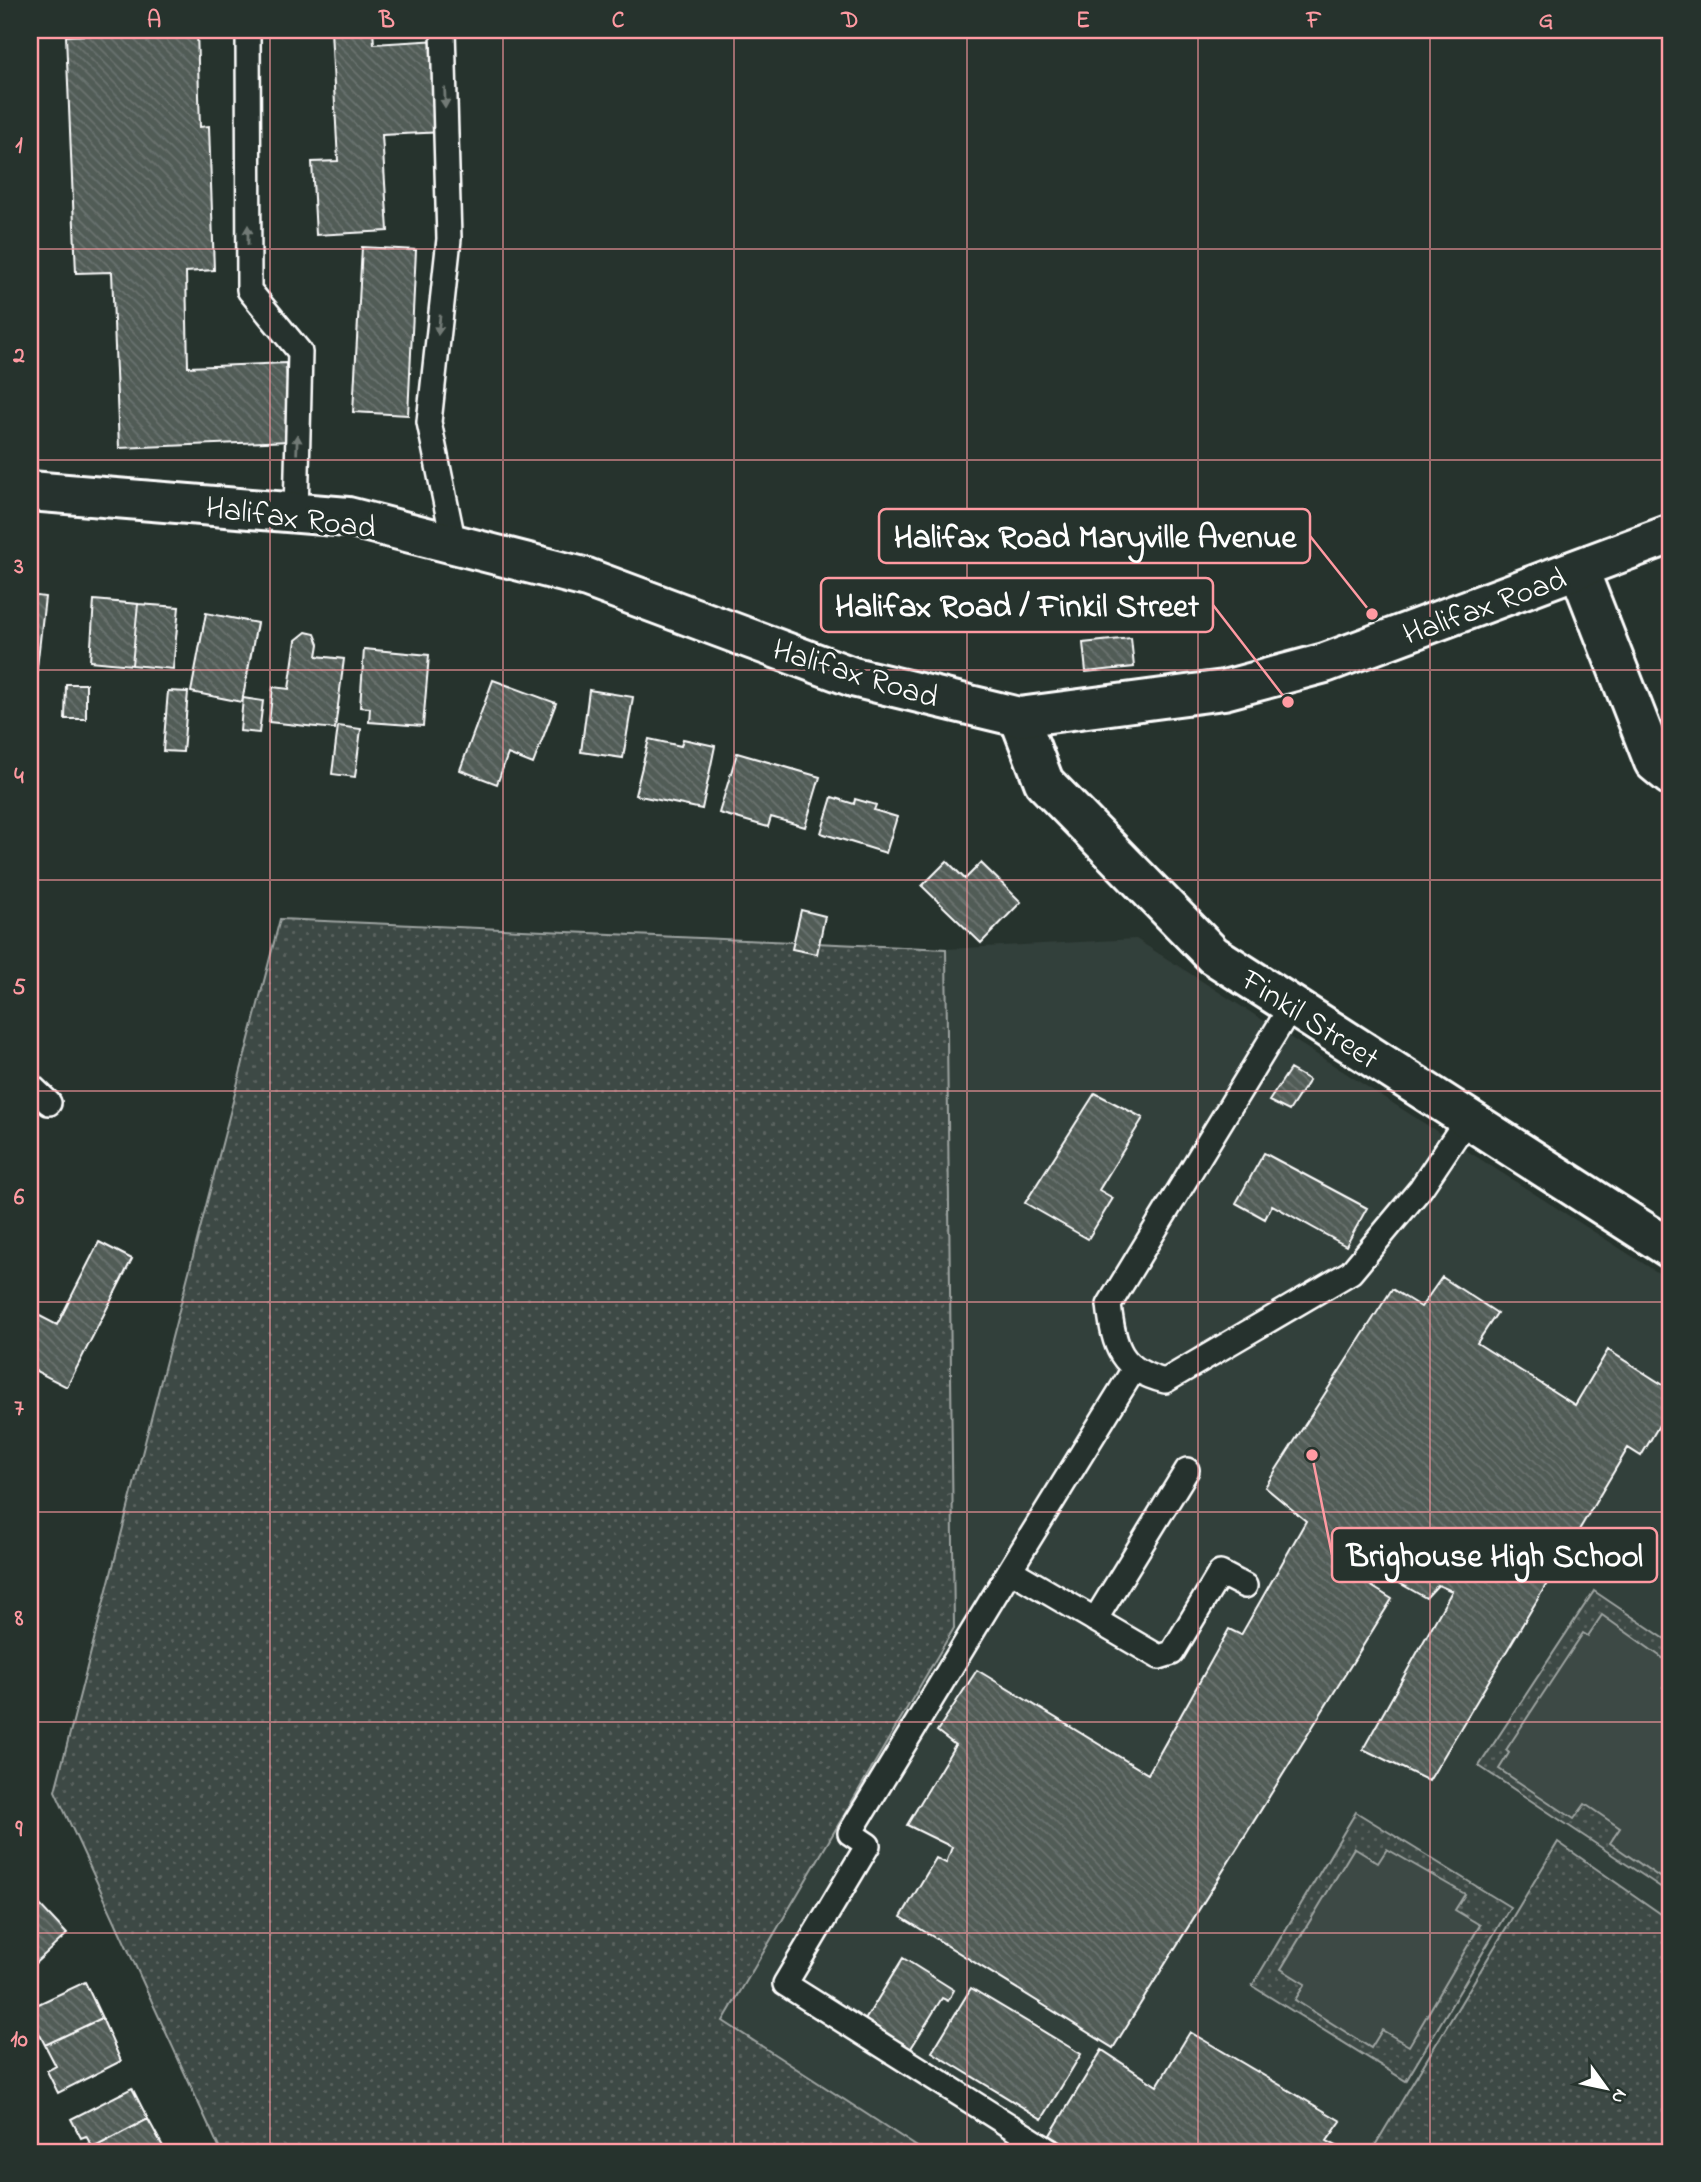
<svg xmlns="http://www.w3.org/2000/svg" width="1701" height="2182" font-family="'Indie Flower',sans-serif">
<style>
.built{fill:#333f3a}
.grass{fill:url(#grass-dots);stroke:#9ea4a2;stroke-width:2}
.garden{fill:#3e4944;stroke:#9ea4a2;stroke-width:2}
.building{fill:url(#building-back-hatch);stroke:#fff;stroke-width:2}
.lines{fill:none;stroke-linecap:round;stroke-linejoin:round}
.lane-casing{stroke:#fff;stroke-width:28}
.street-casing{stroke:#fff;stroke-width:44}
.primary-casing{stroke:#fff;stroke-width:44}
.lane{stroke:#26332d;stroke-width:23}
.street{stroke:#26332d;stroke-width:38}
.primary{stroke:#26332d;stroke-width:38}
.oneway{fill:#727a76}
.grid{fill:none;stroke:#ff9aa2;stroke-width:2;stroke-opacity:0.55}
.labels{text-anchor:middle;stroke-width:7;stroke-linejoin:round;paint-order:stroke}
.street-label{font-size:32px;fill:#fff;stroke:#26332d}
.leader{fill:none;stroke:#ff9aa2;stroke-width:2.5}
.callout-dot{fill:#ff9aa2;stroke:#26332d;stroke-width:2.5}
.callout{fill:#26332d;stroke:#ff9aa2;stroke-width:2.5}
.callout-label{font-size:33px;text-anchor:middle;font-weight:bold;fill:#fff}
.neatline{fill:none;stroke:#ff9aa2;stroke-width:2.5}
.grid-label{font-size:23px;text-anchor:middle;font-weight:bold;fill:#ff9aa2}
</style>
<defs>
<pattern id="grass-dots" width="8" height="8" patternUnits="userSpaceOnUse" patternTransform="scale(1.75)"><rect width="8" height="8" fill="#3e4944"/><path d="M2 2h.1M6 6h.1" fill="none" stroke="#5b6460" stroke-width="1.8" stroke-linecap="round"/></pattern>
<pattern id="building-back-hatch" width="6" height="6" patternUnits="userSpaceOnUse" patternTransform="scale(1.75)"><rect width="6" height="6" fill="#515c57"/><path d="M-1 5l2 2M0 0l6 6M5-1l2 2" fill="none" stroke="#6b7470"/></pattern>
</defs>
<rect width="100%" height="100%" fill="#26332d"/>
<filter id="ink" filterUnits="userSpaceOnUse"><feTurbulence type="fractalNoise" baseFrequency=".0143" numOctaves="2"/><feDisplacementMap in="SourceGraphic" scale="14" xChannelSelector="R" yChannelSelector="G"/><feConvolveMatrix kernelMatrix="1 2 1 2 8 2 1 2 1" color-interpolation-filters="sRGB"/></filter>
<g filter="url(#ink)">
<!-- built -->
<path class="built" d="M 1136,939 L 1671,1281 L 1671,1921 L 1558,1842 L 1371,2152 L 925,2152 L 723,2021 L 954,1628 L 946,949 Z"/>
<!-- grass -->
<path class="grass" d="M 280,919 L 946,949 L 954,1628 L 723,2021 L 925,2152 L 221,2152 L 55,1791 Z
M 1594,1591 L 1671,1643 L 1671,1894 L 1479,1766 Z
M 1356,1812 L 1510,1907 L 1406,2081 L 1252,1986 Z
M 1558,1842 L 1671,1921 L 1671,2152 L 1371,2152 Z"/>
<!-- garden -->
<path class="garden" d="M 1602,1615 L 1671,1664 L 1671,1675 L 1663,1687 L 1671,1692 L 1671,1885 L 1610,1843 L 1620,1828 L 1585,1804 L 1574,1819 L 1499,1769 L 1509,1753 L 1506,1750 L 1583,1633 L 1588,1636 Z
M 1354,1848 L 1378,1863 L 1387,1849 L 1465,1894 L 1455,1910 L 1480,1925 L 1409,2046 L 1382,2030 L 1371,2048 L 1295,2000 L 1305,1984 L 1281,1969 Z"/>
<!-- building -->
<path class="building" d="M 164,30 L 197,30 L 200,127 L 209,126 L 214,270 L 186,272 L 188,367 L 286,363 L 290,441 L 119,448 L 112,272 L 76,273 L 66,36 L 164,32 Z
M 331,30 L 373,30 L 374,44 L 439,40 L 444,132 L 382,135 L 388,231 L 316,235 L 312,162 L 338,161 Z
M 362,247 L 416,250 L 408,415 L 353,412 Z
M 30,595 L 45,597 L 35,685 L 30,684 Z
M 94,600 L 138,604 L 132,665 L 90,661 Z
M 138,604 L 179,607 L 173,669 L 132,665 Z
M 206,613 L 257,623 L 242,702 L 191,692 Z
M 306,632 L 315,634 L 319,644 L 317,656 L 344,659 L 335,729 L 269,722 L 273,687 L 289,689 L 296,640 Z
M 1131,638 L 1134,667 L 1086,672 L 1083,643 Z
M 364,649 L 429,655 L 423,726 L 369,722 L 370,708 L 360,707 Z
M 493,680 L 556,703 L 533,764 L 508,754 L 497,784 L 460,770 Z
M 66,684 L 86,684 L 86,719 L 65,719 Z
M 589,690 L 633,697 L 623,758 L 581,752 Z
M 168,691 L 188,692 L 183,752 L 163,751 Z
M 243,698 L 263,701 L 259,733 L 240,731 Z
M 338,726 L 361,729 L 355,777 L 332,774 Z
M 649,739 L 681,746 L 683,739 L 715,746 L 702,809 L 635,795 Z
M 737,753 L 820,777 L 805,827 L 771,817 L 768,827 L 719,813 Z
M 832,797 L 854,804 L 855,799 L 876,805 L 874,810 L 897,817 L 886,853 L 821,833 Z
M 947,861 L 965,879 L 981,863 L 1021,902 L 981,943 L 922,886 Z
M 801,910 L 825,916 L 817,954 L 792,949 Z
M 1290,1069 L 1309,1080 L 1289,1111 L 1269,1101 Z
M 1095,1093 L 1143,1118 L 1099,1190 L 1113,1198 L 1088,1239 L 1025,1203 Z
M 1264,1153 L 1367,1208 L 1346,1246 L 1272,1205 L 1265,1219 L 1236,1203 Z
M 99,1242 L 132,1259 L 67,1387 L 30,1368 L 30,1311 L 57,1325 Z
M 1442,1277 L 1497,1313 L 1477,1343 L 1575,1405 L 1608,1350 L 1671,1390 L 1671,1405 L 1641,1456 L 1628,1448 L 1429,1781 L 1363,1749 L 1452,1591 L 1438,1585 L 1426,1598 L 1378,1571 L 1388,1555 L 1368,1543 L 1352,1574 L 1392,1599 L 1113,2048 L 901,1917 L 936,1858 L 946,1863 L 952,1847 L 907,1825 L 955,1745 L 937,1731 L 977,1670 L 1148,1774 L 1229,1629 L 1241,1635 L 1306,1521 L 1265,1487 L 1392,1289 L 1421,1307 Z
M 30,1893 L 37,1902 L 30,1909 Z
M 37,1902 L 67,1934 L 30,1968 L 30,1909 Z
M 903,1958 L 954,1990 L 948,2001 L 942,1998 L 905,2058 L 859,2030 Z
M 85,1982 L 102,2018 L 45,2045 L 37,2029 L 30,2033 L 30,2008 Z
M 971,1988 L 1081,2054 L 1042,2119 L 932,2052 Z
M 102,2018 L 121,2061 L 58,2093 L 47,2071 L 56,2066 L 45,2045 Z
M 1190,2032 L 1341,2121 L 1327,2141 L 1348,2152 L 1077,2152 L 1050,2135 L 1102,2050 L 1157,2086 Z
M 132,2088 L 148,2119 L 93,2148 L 86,2136 L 81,2138 L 71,2119 Z
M 148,2119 L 166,2152 L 94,2152 L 93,2148 Z"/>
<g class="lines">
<!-- lane casing -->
<g class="lane-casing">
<path id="lane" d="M 248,30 L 249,290 L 300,352 L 296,513
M 443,30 L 449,239 L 429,422 L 454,544
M 1292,1005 L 1109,1305 C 1114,1347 1120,1370 1165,1381 L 1351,1272 L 1421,1188 L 1468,1118
M 30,1085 L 49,1103
M 1134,1369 L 1010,1570 L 1159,1657 L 1172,1653 L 1220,1573 L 1245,1586
M 1010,1570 L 850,1833 L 868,1845 L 785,1984 L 1051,2152
M 1095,1620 L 1187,1470"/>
</g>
<!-- street casing -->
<g class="street-casing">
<path id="street" d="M 1579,570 L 1654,762 L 1671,776
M 1019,717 L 1044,782 L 1213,955 L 1671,1249"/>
</g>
<!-- primary casing -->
<g class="primary-casing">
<path id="primary" d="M 30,491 L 348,517 L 587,578 L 853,677 L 1019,717 L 1224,690 L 1325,663 L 1671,534"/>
</g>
<!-- lane -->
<use href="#lane" class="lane"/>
<!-- street -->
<use href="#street" class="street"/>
<!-- primary -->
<use href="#primary" class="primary"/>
</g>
<!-- one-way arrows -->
<defs><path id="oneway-solid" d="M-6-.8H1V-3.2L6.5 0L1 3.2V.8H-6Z" transform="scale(1.75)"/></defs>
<g class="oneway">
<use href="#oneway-solid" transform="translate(445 98) rotate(88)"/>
<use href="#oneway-solid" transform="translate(248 235) rotate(-90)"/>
<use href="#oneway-solid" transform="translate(439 325) rotate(96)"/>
<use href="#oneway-solid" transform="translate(297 444) rotate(-88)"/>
</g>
</g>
<!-- grid -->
<path class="grid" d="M 270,30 L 270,2152M 503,30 L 503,2152M 734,30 L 734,2152M 967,30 L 967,2152M 1198,30 L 1198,2152M 1430,30 L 1430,2152M 30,249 L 1671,249M 30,460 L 1671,460M 30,670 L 1671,670M 30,880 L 1671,880M 30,1091 L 1671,1091M 30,1302 L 1671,1302M 30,1512 L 1671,1512M 30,1722 L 1671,1722M 30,1933 L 1671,1933"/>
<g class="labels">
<!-- street labels -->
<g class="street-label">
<text transform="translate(291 516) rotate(7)" y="11">Halifax Road</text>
<text transform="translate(1484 605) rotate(-20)" y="11">Halifax Road</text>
<text transform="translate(856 672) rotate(17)" y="11">Halifax Road</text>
<text transform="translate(1311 1018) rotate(33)" y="11">Finkil Street</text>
</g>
</g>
<!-- callouts -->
<path class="leader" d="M1372 614L1310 536M1288 702L1213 605M1312 1455L1332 1555"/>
<g class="callout-dot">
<circle cx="1372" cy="614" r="7"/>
<circle cx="1288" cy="702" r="7"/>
<circle cx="1312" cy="1455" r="7"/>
</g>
<g class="callout">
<rect x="879" y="509" width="431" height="54" rx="7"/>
<rect x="821" y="578" width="392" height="54" rx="7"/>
<rect x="1332" y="1528" width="325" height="54" rx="7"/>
</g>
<g class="callout-label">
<text x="1095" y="547">Halifax Road Maryville Avenue</text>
<text x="1017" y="616">Halifax Road / Finkil Street</text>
<text x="1495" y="1566">Brighouse High School</text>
</g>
<!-- margin -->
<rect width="1701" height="2182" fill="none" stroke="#26332d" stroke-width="77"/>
<!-- north arrow -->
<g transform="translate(1606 2088) rotate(123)" stroke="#26332d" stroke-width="5" paint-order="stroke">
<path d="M0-5L12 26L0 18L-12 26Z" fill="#ffffff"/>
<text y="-10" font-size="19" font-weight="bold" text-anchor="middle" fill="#ffffff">N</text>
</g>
<rect x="38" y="38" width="1624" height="2106" class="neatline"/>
<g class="grid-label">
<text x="154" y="27">A</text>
<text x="387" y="27">B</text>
<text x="618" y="27">C</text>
<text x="850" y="27">D</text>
<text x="1083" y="27">E</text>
<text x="1314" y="27">F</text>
<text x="1546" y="27">G</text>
<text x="19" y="152">1</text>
<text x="19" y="362">2</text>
<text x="19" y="573">3</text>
<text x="19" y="783">4</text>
<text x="19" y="994">5</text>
<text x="19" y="1204">6</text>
<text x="19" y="1415">7</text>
<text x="19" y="1625">8</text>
<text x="19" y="1836">9</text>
<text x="19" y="2046">10</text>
</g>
</svg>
